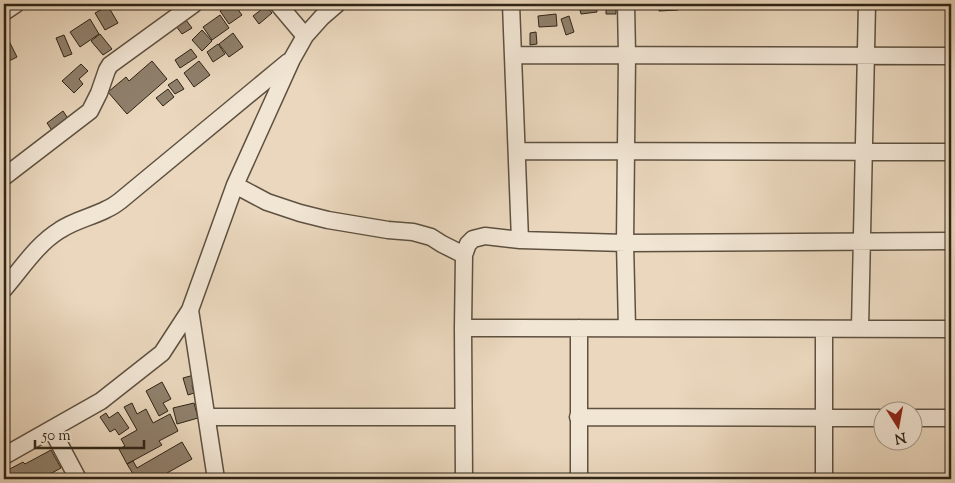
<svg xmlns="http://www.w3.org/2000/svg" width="955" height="483" font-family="'Sorts Mill Goudy',serif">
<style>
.building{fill:#90816d;stroke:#2f2417}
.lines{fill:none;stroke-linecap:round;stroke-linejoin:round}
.street-casing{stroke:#5e5140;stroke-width:19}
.street{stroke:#f1e5d4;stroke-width:16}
</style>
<rect width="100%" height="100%" fill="#ead7bd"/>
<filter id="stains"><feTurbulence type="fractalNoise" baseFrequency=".004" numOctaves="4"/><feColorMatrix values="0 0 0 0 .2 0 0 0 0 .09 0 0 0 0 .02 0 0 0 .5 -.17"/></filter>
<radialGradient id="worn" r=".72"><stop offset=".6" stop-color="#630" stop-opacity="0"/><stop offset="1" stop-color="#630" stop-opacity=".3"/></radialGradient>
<!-- building -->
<path class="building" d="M 230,4 L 234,4 L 242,15 L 229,24 L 220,11 Z
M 592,4 L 596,4 L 597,12 L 581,14 L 579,6 Z
M 606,4 L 616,4 L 616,14 L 606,14 Z
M 659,4 L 678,4 L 678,10 L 659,11 Z
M 108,6 L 118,23 L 105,30 L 95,13 Z
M 266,6 L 272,13 L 259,24 L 253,16 Z
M 556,14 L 557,26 L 539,27 L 538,16 Z
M 220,15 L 229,28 L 212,40 L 203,27 Z
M 569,16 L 574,32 L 566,35 L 561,19 Z
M 90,19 L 99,34 L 80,47 L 70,32 Z
M 186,20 L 192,28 L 182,34 L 176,26 Z
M 202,30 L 212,41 L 202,51 L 192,40 Z
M 536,32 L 537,44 L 530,45 L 530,33 Z
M 233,33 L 243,47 L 229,57 L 219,44 Z
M 100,34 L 112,49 L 103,55 L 91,41 Z
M 64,35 L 72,54 L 64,57 L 56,38 Z
M 9,41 L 17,57 L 9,61 L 4,51 L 4,43 Z
M 218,44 L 225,54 L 213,62 L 207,52 Z
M 191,49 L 197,57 L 180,68 L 175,60 Z
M 152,61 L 167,79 L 127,114 L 108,92 L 126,77 L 129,81 Z
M 199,61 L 210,75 L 194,87 L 184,73 Z
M 81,64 L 88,71 L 79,79 L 83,84 L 74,93 L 62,81 Z
M 177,79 L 184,89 L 175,94 L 168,85 Z
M 168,89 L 174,97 L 163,106 L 156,98 Z
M 63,111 L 71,123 L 55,135 L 47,123 Z
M 194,375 L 197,383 L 192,385 L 194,393 L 188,395 L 183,378 Z
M 162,382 L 171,399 L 163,403 L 168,411 L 159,416 L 146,391 Z
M 132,403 L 137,414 L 146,409 L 153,423 L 170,414 L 178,431 L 159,441 L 162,445 L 127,464 L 119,449 L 125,446 L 121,439 L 137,430 L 124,407 Z
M 194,403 L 198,418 L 177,424 L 173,408 Z
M 118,412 L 129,428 L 119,435 L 115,429 L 110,432 L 100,417 L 106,413 L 109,418 Z
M 182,442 L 192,459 L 160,477 L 162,479 L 136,479 L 127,464 L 133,461 L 137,468 Z
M 51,450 L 61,468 L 41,479 L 4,479 L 4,472 L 23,462 L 25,464 Z"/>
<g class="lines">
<!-- street casing -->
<g class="street-casing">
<path id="street" d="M 278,4 L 305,36
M 511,4 L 520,240
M 626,4 L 627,55 L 625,243 L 627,328
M 4,12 L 16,4
M 514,55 L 951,56
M 517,151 L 951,152
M 4,177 L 90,111 L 99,93 L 107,70 L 110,65 L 194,4
M 235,185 L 267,202 L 300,213 L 328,220 L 388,230 L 413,232 L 431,237 L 442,244 L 464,255
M 4,289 C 22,268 37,244 60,230 C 75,220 92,217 107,209 C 112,207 116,204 120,201 L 288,62
M 190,310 L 216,479
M 463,328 L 951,329
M 860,328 L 867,4
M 824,329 L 824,479
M 207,417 L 463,417
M 578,417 L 882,418
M 912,418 L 951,418
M 52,430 L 78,479
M 4,456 L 101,401 L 162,353 L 190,310 L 235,185 L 292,59 L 305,36 L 322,17 L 337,4
M 464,479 L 463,328 L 464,255 L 468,244 L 473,239 L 485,236 L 520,240 L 625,243 L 951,241
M 579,479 L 579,328"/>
</g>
<!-- street -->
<use href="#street" class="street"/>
</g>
<!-- margin -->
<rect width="955" height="483" fill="none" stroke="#ead7bd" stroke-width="20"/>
<rect x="5" y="5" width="945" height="473" fill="none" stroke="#2f2417" stroke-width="2.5"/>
<rect x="10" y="10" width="935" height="463" fill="none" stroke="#2f2417"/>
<!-- north arrow -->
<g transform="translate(898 426) rotate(169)"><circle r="24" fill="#f1e5d4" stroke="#a39888"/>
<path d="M0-4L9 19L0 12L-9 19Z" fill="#8f2418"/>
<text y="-8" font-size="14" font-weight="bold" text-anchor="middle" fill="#2f2417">N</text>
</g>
<!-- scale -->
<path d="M35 440v8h109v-8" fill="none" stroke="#2f2417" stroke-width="2.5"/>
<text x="42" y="440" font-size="15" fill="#2f2417" stroke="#f1e5d4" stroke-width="4" paint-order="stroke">50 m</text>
<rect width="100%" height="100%" filter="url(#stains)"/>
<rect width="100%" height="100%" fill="url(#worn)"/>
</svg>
